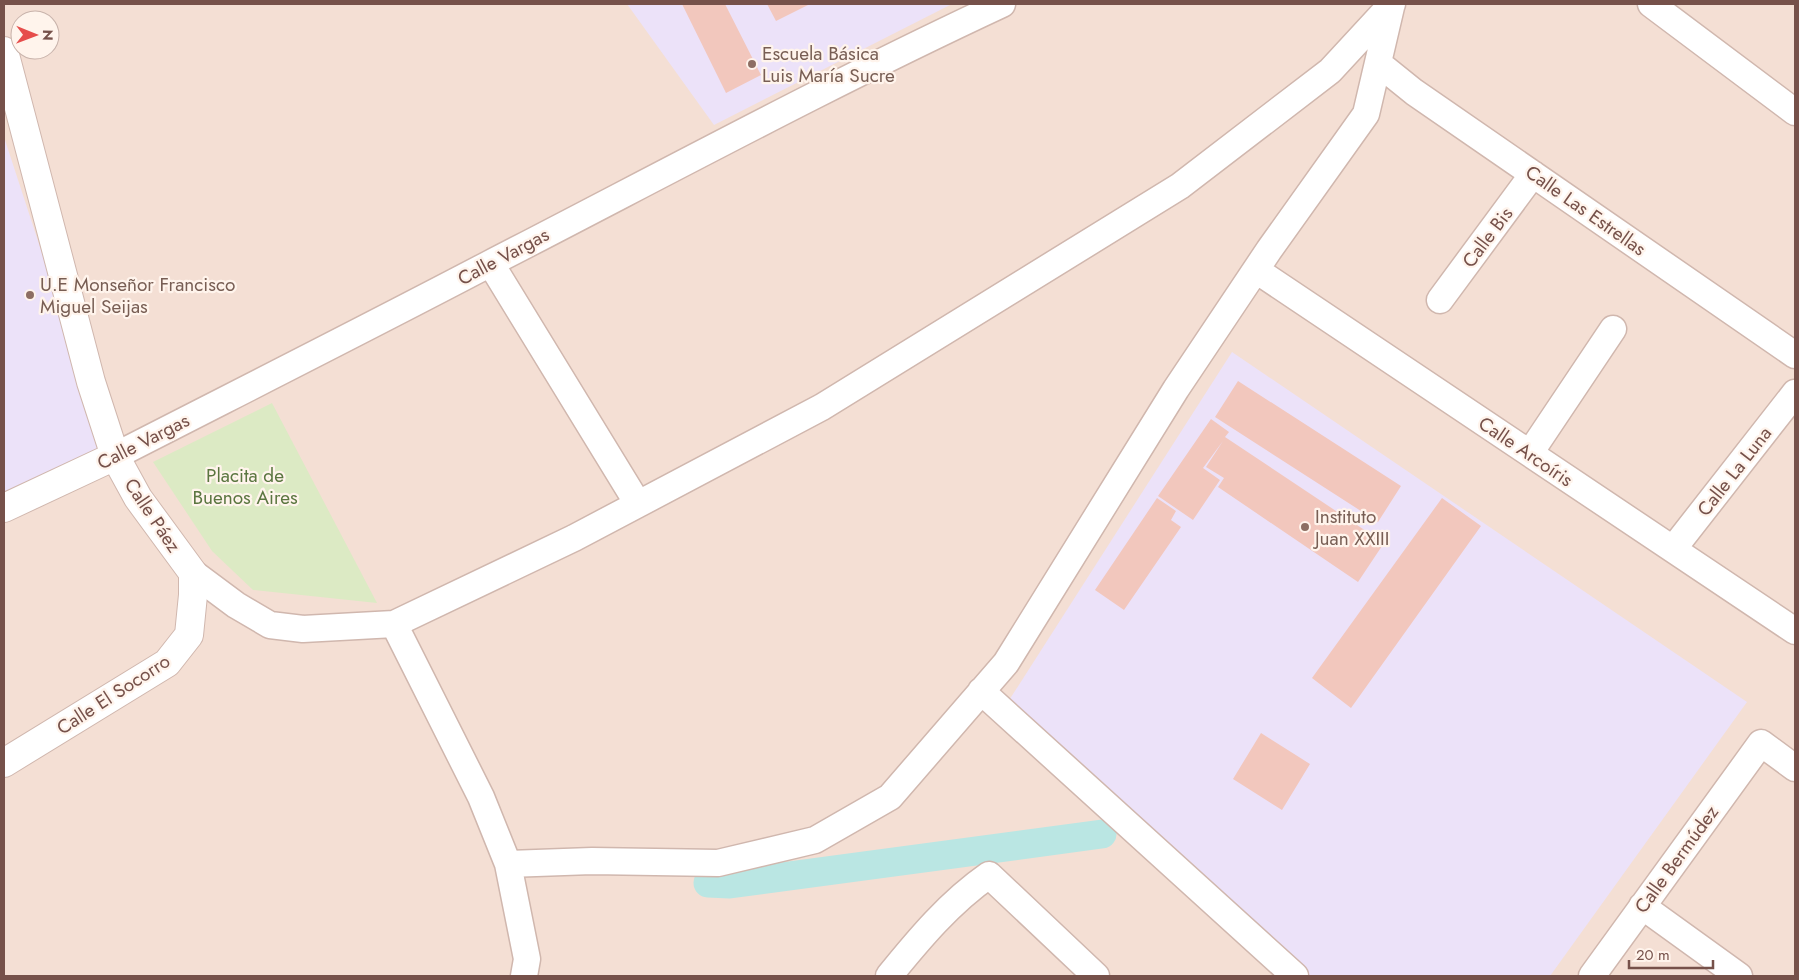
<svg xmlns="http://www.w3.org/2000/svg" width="1799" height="980" font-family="Jost,sans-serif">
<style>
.residential{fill:#f4dfd4;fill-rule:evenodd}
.education{fill:#ece2f9}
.green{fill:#dceac4}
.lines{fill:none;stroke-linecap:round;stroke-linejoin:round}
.canal{stroke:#bae6e3;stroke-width:29}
.building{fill:#f2c7bd}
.minor-casing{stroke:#d0b7ae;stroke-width:29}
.tertiary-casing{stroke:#d0b7ae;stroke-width:30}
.minor{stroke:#fff;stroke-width:26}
.tertiary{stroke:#fff;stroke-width:28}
.education-dot{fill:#8d6e63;stroke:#fff4ec;stroke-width:2}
.labels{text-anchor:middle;stroke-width:4.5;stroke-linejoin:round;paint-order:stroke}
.education-label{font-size:19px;fill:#785e54;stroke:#fff4ec;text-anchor:start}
.street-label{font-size:19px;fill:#76514a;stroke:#fff4ec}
.park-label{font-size:19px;fill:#5b7640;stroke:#fff4ec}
</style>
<rect width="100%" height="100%" fill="#fcefe6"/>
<!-- residential -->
<path class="residential" d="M 4,4 L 1795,4 L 1795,976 L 4,976 ZM 20,20 L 50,20 L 50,50 L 20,50 Z"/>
<!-- education -->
<path class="education" d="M 627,4 L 952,4 L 714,125 Z
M 4,137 L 107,452 L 4,499 Z
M 1232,352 L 1747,702 L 1550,976 L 1303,976 L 1006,705 Z"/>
<!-- green -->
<path class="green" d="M 272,403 L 377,603 L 253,590 L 212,551 L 153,462 Z"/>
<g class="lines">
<!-- canal -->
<path class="canal" d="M 708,883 L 730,884 L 1102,834"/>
</g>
<!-- building -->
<path class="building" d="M 682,4 L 725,4 L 761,75 L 726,93 Z
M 767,4 L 810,4 L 776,21 Z
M 1238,381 L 1401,486 L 1378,522 L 1215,417 Z
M 1211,419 L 1229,432 L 1225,437 L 1384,543 L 1358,582 L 1218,487 L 1224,478 L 1206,467 L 1223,441 L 1203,468 L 1220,480 L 1193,520 L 1158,496 Z
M 1157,498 L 1176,511 L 1171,520 L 1181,527 L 1124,610 L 1095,590 Z
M 1442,498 L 1481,526 L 1351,708 L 1312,678 Z
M 1261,733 L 1310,764 L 1282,810 L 1233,779 Z"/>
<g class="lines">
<!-- minor casing -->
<g class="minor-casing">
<path id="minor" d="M 1651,4 L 1795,112
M 1378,63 L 1414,92 L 1795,355
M 491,264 L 638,504
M 1256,270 L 1795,631
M 1440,300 L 1533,174
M 1530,453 L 1613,329
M 115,456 C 240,392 365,329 489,264 C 660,176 828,85 1002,4
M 1673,549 L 1795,393
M 193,573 L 236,605 L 270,625 L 303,629 L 394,624 L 574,538 L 822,407 L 1180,186 L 1330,71 L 1392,4
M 394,624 L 481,797 L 508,864 L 527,959 L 524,976
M 981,691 L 1295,976
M 508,864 L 592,861 L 718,863 L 815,840 L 890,797 L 1006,663 L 1176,389 L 1269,250 L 1366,114 L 1391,7
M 1642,906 L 1739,976
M 889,976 C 919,939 950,902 989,875 L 1096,976
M 1592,976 L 1761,743 L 1795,768"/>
</g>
<!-- tertiary casing -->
<g class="tertiary-casing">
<path id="tertiary" d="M 4,51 L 91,382 L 115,456 L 138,498 L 193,573 L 193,595 L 189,635 L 167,663 L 4,763
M 4,508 L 115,456"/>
</g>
<!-- minor -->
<use href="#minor" class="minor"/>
<!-- tertiary -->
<use href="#tertiary" class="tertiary"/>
</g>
<!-- markers -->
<g class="education-dot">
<circle cx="752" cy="64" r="5"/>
<circle cx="30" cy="295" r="5"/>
<circle cx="1305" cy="527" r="5"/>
</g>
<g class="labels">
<!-- education labels -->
<g class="education-label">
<text x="762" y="60">Escuela Básica<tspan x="762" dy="22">Luis María Sucre</tspan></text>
<text x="40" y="291">U.E Monseñor Francisco<tspan x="40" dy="22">Miguel Seijas</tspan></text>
<text x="1315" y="523">Instituto<tspan x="1315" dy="22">Juan XXIII</tspan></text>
</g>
<!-- street labels -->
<g class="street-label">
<text transform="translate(1586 210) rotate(35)" y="7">Calle Las Estrellas</text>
<text transform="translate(1487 237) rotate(-53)" y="7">Calle Bis</text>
<text transform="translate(503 256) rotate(-28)" y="7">Calle Vargas</text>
<text transform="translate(143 441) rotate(-27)" y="7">Calle Vargas</text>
<text transform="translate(1526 451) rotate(34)" y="7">Calle Arcoíris</text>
<text transform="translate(1734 471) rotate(-52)" y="7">Calle La Luna</text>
<text transform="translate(153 515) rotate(56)" y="7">Calle Páez</text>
<text transform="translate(113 694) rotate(-33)" y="7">Calle El Socorro</text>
<text transform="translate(1676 859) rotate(-54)" y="7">Calle Bermúdez</text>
</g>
<!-- park labels -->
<g class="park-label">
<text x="245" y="482">Placita de<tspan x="245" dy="22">Buenos Aires</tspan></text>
</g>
</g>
<!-- border -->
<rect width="1799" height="980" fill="none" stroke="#76514a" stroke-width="10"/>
<!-- north arrow -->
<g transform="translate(35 35) rotate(91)"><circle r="24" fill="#fff4ec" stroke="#c8b3ab"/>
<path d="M0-4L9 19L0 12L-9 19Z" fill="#e64d4b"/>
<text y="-8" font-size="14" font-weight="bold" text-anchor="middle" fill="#76514a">N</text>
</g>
<!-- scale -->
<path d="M1629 960v8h84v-8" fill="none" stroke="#76514a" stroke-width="2.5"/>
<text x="1636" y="960" font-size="15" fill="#76514a" stroke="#fff4ec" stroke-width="4" paint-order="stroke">20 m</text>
</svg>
